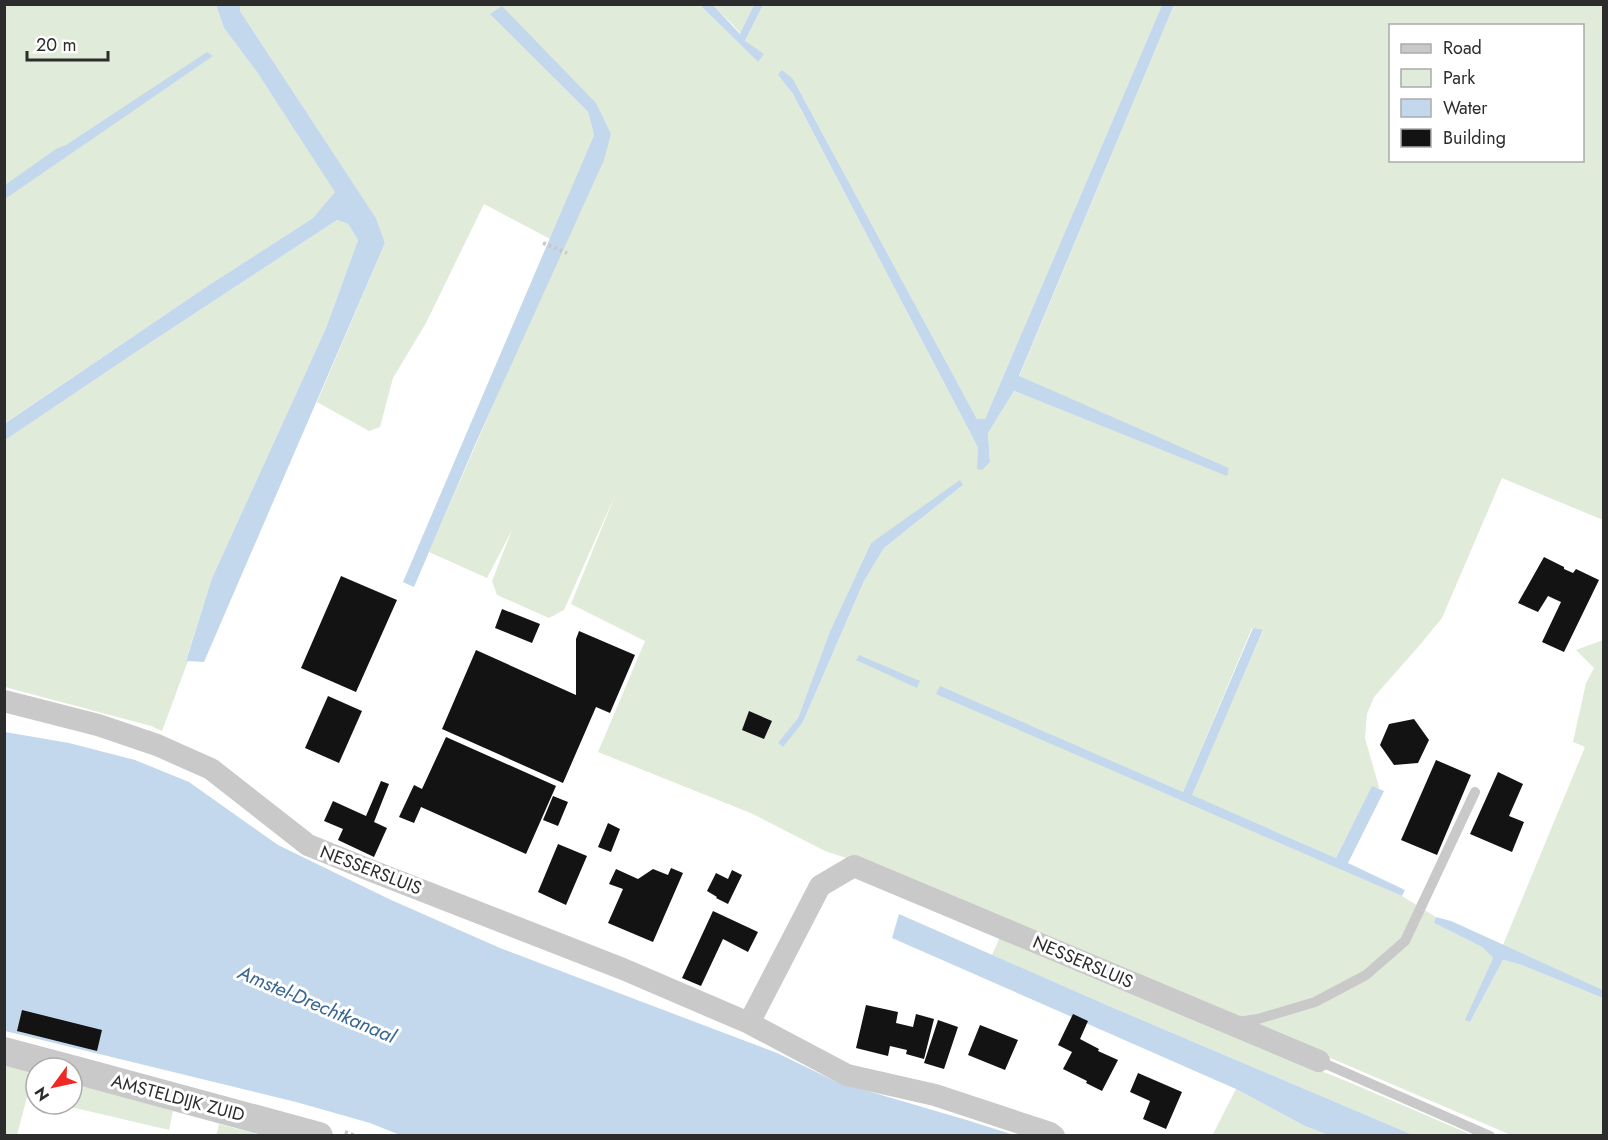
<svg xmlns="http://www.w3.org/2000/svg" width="1608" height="1140" font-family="Jost,sans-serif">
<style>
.green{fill:#e1ebd9;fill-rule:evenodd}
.water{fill:#c3d8ed}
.building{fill:#131313}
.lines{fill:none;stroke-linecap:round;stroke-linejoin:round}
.path{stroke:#c9c9c9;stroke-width:4;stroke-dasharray:3 3;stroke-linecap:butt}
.service{stroke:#c9c9c9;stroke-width:10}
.minor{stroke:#c9c9c9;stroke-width:22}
.tertiary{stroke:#c9c9c9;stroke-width:28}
.labels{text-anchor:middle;stroke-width:6;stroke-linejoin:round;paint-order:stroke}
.street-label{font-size:18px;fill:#2c2c2c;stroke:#fff}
.water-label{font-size:20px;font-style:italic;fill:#366693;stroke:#fff}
</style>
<rect width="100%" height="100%" fill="#fff"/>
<!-- green -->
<path class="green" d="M 5,5 L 216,5 L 224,28 L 257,72 L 336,192 L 313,218 L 206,287 L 5,423 Z
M 240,5 L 700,5 L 758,62 L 745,41 L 763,5 L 1162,5 L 985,419 L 977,419 L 793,79 L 778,75 L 793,94 L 978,448 L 990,462 L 988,433 L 1014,391 L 1226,475 L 1229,468 L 1019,377 L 1174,5 L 1603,5 L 1603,520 L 1502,478 L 1442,618 L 1419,646 L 1374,697 L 1367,714 L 1365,738 L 1379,787 L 1378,789 L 1372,787 L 1336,858 L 1191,795 L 1263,631 L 1252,628 L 1183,792 L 940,687 L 1402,896 L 1436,917 L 1434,923 L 1482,947 L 1493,958 L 1466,1020 L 1470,1022 L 1503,960 L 1519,964 L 1603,998 L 1603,1135 L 1511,1135 L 910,879 L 825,851 L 753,814 L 598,752 L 645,641 L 571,604 L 616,493 L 564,610 L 549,618 L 497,595 L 492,581 L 512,530 L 487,578 L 429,552 L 611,134 L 490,14 L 588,112 L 594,135 L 550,239 L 484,204 L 426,323 L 393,378 L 380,427 L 369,431 L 317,402 L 385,243 L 376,218 L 240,11 ZM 1390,26 L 1582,26 L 1582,160 L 1390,160 ZM 963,485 L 884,548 L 864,581 L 803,722 L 783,746 L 779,743 L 798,718 L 830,631 L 871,543 Z
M 713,5 L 754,5 L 741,34 L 731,23 Z
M 337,220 L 348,224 L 358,240 L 326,328 L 212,578 L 186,660 L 188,661 L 162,731 L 151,726 L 5,687 L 4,440 L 136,352 Z
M 1603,640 L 1603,990 L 1503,945 L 1585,747 L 1573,742 L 1586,683 L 1594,668 L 1576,650 Z
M 1000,937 L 1226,1033 L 1351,1083 L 1472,1135 L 1413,1135 L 1109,1006 L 992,955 Z
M 4,1065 L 36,1073 L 36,1099 L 27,1097 L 17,1135 L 5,1135 Z
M 72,1083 L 173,1111 L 169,1130 L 58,1104 L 72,1104 Z
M 1236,1089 L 1305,1126 L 1328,1135 L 1212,1136 Z
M 219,1124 L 264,1136 L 216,1136 Z"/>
<!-- water -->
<path class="water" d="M 216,5 L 240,5 L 240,11 L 376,218 L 385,243 L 204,662 L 186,661 L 212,578 L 326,328 L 358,240 L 348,224 L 337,220 L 136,352 L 5,440 L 4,424 L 206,287 L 313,218 L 335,192 L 257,72 L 224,28 Z
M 700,5 L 713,5 L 740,34 L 754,5 L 763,5 L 745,41 L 764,54 L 758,62 Z
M 1162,5 L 1174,5 L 1019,376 L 1229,468 L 1227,476 L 1014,391 L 988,433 L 990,462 L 982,470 L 977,469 L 978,448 L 975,442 L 793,94 L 778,75 L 782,70 L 793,79 L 977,419 L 985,419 Z
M 502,6 L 596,103 L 611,134 L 604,160 L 474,447 L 414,587 L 403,582 L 594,135 L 588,112 L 490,14 Z
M 207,52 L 213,56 L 5,199 L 5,185 L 56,149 L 66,145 Z
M 960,480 L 963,485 L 884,548 L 864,581 L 803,722 L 783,747 L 778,743 L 798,718 L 830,631 L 871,543 Z
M 1253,628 L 1263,630 L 1192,795 L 1336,858 L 1372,786 L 1384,791 L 1348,863 L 1405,890 L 1402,896 L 936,694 L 940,686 L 1183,792 Z
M 859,655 L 920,681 L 917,688 L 856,660 Z
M 5,732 L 69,743 L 135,760 L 189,782 L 278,845 L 389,899 L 500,948 L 777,1053 L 837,1082 L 970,1121 L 1014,1135 L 400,1135 L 370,1123 L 296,1102 L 5,1031 Z
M 899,914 L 1109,1006 L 1413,1135 L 1328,1135 L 1305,1126 L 1236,1089 L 892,938 Z
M 1436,917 L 1451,921 L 1603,990 L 1603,998 L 1519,964 L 1503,960 L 1470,1022 L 1465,1020 L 1493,958 L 1482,947 L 1434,923 Z"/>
<!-- building -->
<path class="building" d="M 1544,557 L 1564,567 L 1564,569 L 1573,573 L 1576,569 L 1599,580 L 1564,652 L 1542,642 L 1561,602 L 1548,596 L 1538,612 L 1518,603 Z
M 341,576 L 397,600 L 356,692 L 301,668 Z
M 502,609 L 540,624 L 532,643 L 495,628 Z
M 579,631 L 635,655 L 610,713 L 596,707 L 563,783 L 442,729 L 476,650 L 576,695 L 576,639 Z
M 328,696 L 362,711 L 339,763 L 305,748 Z
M 749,711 L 772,721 L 764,739 L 742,730 Z
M 1414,719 L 1429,740 L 1418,763 L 1394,765 L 1380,745 L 1389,724 Z
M 446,737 L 556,786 L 526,854 L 421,807 L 414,823 L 399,817 L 414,785 L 422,789 Z
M 1436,760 L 1471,775 L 1437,855 L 1401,840 Z
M 1498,772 L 1523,784 L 1509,816 L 1524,822 L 1512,852 L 1470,834 Z
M 381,781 L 389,784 L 374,822 L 387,828 L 374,857 L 338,840 L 343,829 L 324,821 L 333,801 L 366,816 Z
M 553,796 L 568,802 L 558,826 L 543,820 Z
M 608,823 L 620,829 L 611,852 L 598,847 Z
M 558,844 L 587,856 L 566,905 L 538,892 Z
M 671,868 L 683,873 L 653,942 L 608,923 L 623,889 L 609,884 L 616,869 L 638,879 L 653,869 L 668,875 Z
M 732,870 L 742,875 L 728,904 L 716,898 L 717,897 L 707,891 L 716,873 L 728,879 Z
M 713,911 L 758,932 L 748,952 L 723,939 L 701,986 L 682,978 Z
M 866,1005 L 898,1012 L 896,1023 L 913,1027 L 916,1014 L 934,1019 L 924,1059 L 906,1054 L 907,1050 L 890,1046 L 888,1056 L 856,1048 Z
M 22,1010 L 102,1030 L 97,1051 L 17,1031 Z
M 1073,1014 L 1088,1021 L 1080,1039 L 1099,1049 L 1098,1051 L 1118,1060 L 1102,1091 L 1086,1083 L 1087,1081 L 1063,1069 L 1072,1052 L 1058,1045 Z
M 938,1020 L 958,1027 L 944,1069 L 924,1063 Z
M 980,1025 L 1018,1040 L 1005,1070 L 968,1055 Z
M 1138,1073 L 1182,1092 L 1166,1129 L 1143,1119 L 1150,1101 L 1130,1092 Z"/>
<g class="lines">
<!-- path -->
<path class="path" d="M 543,243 L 567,253
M 345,1132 L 356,1136"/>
<!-- service -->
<path class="service" d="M 1238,1022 L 1258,1019 L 1315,1002 L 1366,975 L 1405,941 L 1475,792
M 1319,1061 L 1490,1136"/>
<!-- minor -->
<path class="minor" d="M 4,701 L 98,725 L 157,745 L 211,769 L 308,845 L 372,871 L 623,969 L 749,1023 L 847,1075 L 935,1095 L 1050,1133 L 1054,1136
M 749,1023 L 820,886 L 854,866 L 1319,1061"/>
<!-- tertiary -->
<path class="tertiary" d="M 4,1051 L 68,1068
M 72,1069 L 319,1136"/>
</g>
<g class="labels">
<!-- street labels -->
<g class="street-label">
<text transform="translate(371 870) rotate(21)" y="6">NESSERSLUIS</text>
<text transform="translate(1083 962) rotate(23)" y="6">NESSERSLUIS</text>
<text transform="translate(178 1098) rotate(15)" y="6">AMSTELDIJK ZUID</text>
</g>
<!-- water labels -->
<g class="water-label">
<text transform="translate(317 1004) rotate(23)" y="7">Amstel-Drechtkanaal</text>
</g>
</g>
<!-- border -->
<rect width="1608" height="1140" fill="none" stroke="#2c2c2c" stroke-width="12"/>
<!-- legend -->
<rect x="1389" y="24" width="195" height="138" fill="#ffffff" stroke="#ababab" stroke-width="1.5"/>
<rect x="1401" y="44" width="30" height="9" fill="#c9c9c9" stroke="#ababab" stroke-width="1.5"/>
<text x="1443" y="54" font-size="18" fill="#2c2c2c">Road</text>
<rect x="1401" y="69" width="30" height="18" fill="#e1ebd9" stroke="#ababab" stroke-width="1.5"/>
<text x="1443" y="84" font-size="18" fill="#2c2c2c">Park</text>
<rect x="1401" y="99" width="30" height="18" fill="#c3d8ed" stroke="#ababab" stroke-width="1.5"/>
<text x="1443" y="114" font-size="18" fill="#2c2c2c">Water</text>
<rect x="1401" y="129" width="30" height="18" fill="#131313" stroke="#ababab" stroke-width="1.5"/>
<text x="1443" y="144" font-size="18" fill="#2c2c2c">Building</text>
<!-- north arrow -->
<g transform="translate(54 1086) rotate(237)"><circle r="28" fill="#ffffff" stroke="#ababab" stroke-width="1.5"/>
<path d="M0-4.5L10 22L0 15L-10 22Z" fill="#ef2823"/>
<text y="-9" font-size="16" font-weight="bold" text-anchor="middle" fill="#2c2c2c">N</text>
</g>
<!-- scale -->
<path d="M27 51v9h81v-9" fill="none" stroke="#2c2c2c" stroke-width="3"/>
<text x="36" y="51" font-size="18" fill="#2c2c2c" stroke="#ffffff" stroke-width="4.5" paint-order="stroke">20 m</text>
</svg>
